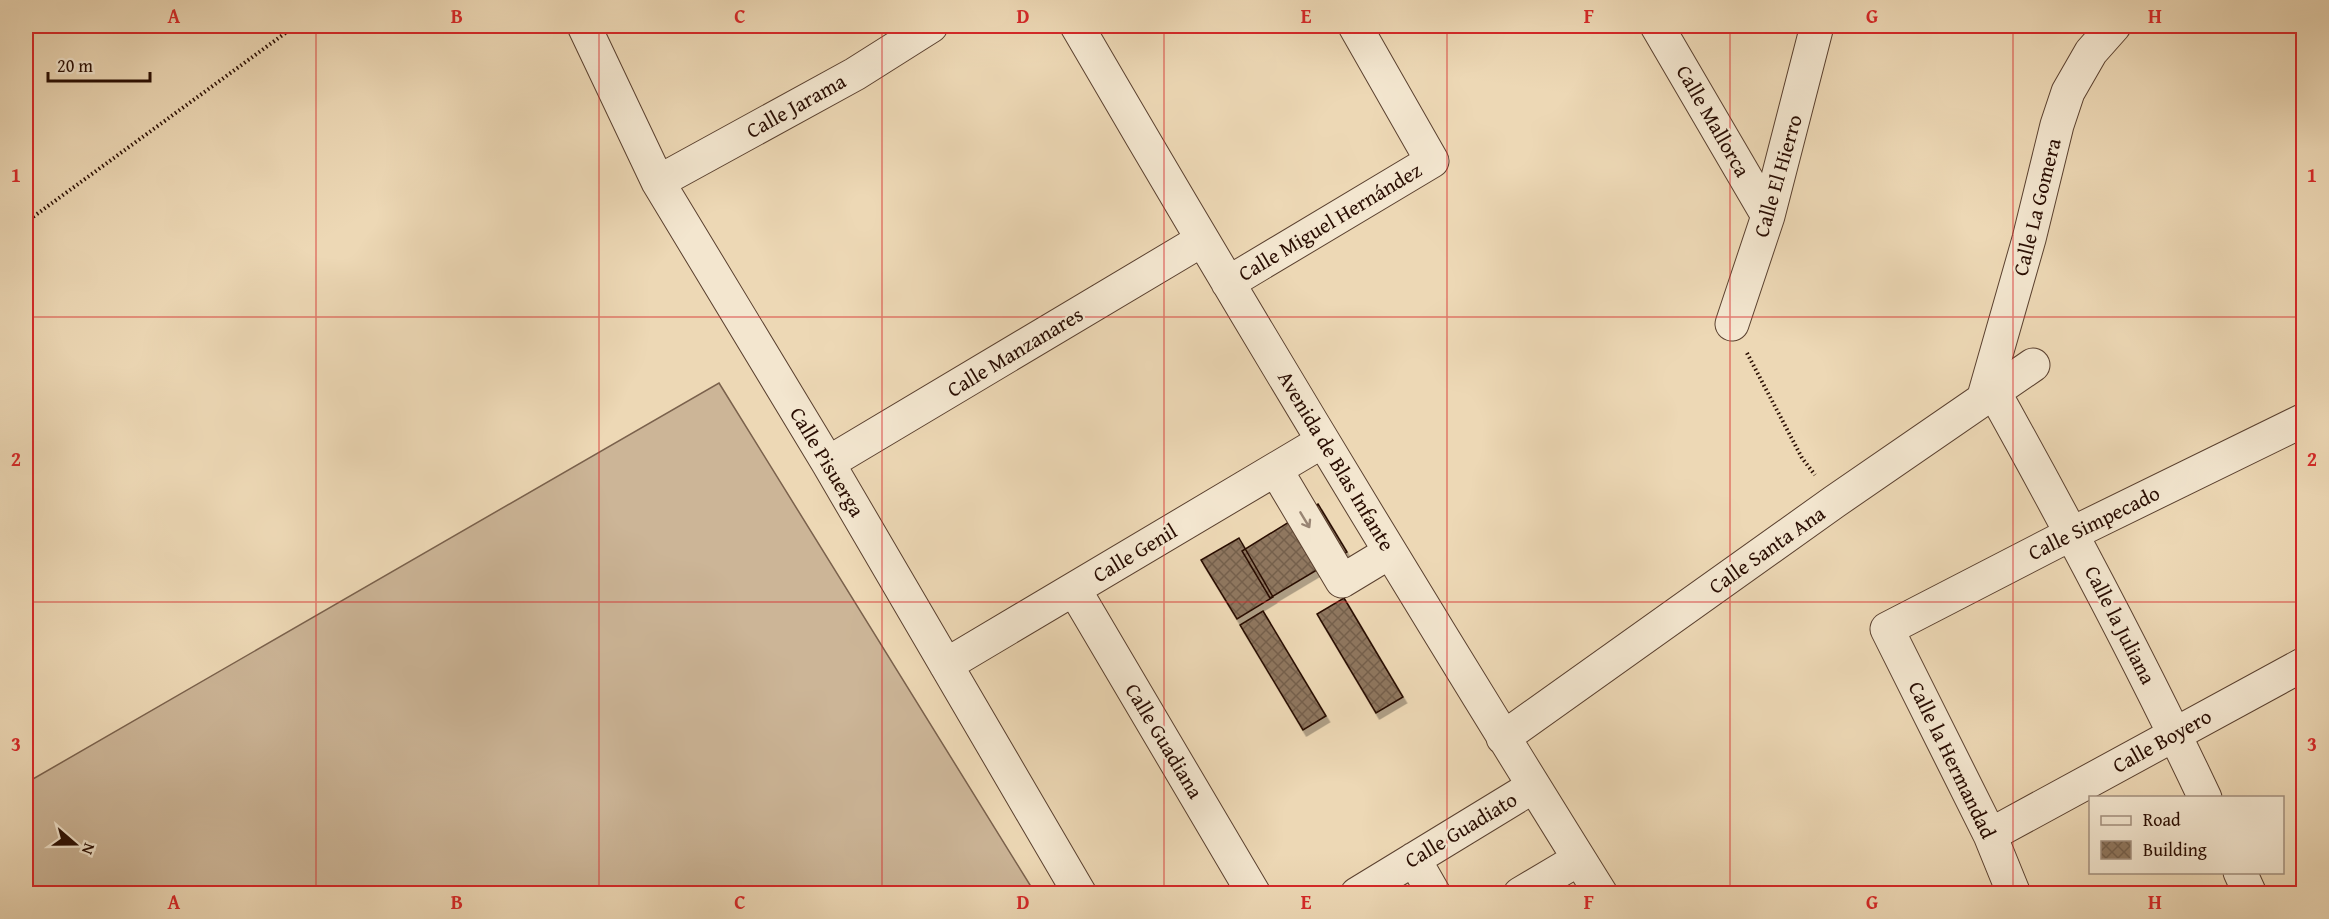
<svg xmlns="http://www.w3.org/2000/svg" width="2329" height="919" font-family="'Gentium Book Plus',serif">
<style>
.pitch{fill:#ccb597;stroke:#7a614c;stroke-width:1.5}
.building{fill:url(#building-cross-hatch);stroke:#290d02;stroke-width:1.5;filter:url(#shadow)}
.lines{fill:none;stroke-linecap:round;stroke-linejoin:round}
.minor-casing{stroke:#5a402f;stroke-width:35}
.path{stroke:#290d02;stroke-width:4;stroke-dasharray:1.5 3;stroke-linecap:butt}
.minor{stroke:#f3e6cf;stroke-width:33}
.oneway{stroke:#988473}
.grid{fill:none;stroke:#d62828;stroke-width:1.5;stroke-opacity:0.55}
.labels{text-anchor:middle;stroke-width:4.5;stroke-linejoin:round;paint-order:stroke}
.street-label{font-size:21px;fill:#290d02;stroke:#f3e6cf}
.neatline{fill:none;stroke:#d62828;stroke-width:2}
.grid-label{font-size:20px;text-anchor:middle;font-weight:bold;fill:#d62828}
</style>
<defs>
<pattern id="building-cross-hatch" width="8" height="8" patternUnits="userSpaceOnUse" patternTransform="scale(1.5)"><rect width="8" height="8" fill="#8f775f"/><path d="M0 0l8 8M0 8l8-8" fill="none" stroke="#75604c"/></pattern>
<filter id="shadow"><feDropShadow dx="3.5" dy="6" stdDeviation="0" flood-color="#0004"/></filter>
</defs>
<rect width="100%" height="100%" fill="#edd8b5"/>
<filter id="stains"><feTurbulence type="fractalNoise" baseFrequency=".00333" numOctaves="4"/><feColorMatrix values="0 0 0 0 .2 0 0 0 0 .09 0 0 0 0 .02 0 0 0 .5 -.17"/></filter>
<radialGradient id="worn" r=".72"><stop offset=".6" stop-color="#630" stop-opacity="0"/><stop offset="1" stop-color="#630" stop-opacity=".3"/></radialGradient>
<!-- pitch -->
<path class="pitch" d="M 719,383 L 1035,893 L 26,893 L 26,783 Z"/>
<!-- building -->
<path class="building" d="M 1318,504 L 1347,552 L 1270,598 L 1242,551 Z
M 1239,538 L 1273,597 L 1237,619 L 1201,560 Z
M 1344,598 L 1403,697 L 1376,713 L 1317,614 Z
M 1263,611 L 1326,716 L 1303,730 L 1240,625 Z"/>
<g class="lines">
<!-- minor casing -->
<g class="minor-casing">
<path id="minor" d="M 584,26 L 658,182 L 828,463 L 1080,894
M 1077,26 C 1247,318 1422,607 1601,894
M 1657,26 L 1768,216
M 658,182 L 855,74 L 931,26
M 1228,283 L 1432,161 L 1355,26
M 1732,324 L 1768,216 L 1817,26
M 1994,392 C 2068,525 2140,660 2205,798
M 1983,400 L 2029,239 L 2057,125 L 2068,92 L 2091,52 L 2114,26
M 828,463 L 1202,240
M 1276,470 L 1342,581 L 1390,552
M 1074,589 L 1254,894
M 946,665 L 1323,441
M 1503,738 L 1834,502 L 2033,365
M 1990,835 L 2304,664
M 1414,859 L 1434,894
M 2240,872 L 2250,894
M 1357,894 L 1534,786
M 1520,894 L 1579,859
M 2014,894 L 1990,835 L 1887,629 L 2073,533 L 2304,420"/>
</g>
<!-- path -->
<path class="path" d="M 26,222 L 295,26
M 1747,353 L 1802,458 L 1815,475"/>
<!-- minor -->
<use href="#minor" class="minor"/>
</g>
<!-- one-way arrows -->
<defs><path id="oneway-shaft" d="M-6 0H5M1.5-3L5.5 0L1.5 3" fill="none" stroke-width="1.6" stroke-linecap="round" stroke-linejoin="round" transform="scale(1.5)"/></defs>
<use class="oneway" href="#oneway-shaft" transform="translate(1305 520) rotate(59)"/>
<!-- grid -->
<path class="grid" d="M 316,26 L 316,894M 599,26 L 599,894M 882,26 L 882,894M 1164,26 L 1164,894M 1447,26 L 1447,894M 1730,26 L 1730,894M 2013,26 L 2013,894M 26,317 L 2304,317M 26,602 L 2304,602"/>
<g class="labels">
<!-- street labels -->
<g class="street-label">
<text transform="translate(796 106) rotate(-29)" y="7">Calle Jarama</text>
<text transform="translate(1713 121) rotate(60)" y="7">Calle Mallorca</text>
<text transform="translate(1778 176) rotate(-74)" y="7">Calle El Hierro</text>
<text transform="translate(2037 207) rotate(-76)" y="7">Calle La Gomera</text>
<text transform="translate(1330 222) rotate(-31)" y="7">Calle Miguel Hernández</text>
<text transform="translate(1015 352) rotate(-31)" y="7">Calle Manzanares</text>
<text transform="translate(1336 461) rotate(59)" y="7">Avenida de Blas Infante</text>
<text transform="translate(827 462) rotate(59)" y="7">Calle Pisuerga</text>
<text transform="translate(2094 523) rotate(-26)" y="7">Calle Simpecado</text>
<text transform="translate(1767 550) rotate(-35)" y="7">Calle Santa Ana</text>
<text transform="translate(1135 553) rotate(-31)" y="7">Calle Genil</text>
<text transform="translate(2120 625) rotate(63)" y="7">Calle la Juliana</text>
<text transform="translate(1164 741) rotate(59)" y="7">Calle Guadiana</text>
<text transform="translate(2162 741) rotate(-29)" y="7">Calle Boyero</text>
<text transform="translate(1952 760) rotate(64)" y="7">Calle la Hermandad</text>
<text transform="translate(1461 830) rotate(-31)" y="7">Calle Guadiato</text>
</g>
</g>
<!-- margin -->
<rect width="2329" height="919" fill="none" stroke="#edd8b5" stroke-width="66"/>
<!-- legend -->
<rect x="2089" y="796" width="195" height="78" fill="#f3e6cf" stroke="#a28f7d" stroke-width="1.5"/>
<rect x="2101" y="816" width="30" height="9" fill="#f3e6cf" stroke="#a28f7d" stroke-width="1.5"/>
<text x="2143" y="826" font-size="18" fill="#290d02">Road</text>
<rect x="2101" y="841" width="30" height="18" fill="url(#building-cross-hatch)" stroke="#a28f7d" stroke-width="1.5"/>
<text x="2143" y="856" font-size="18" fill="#290d02">Building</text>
<!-- north arrow -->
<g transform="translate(75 844) rotate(110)" stroke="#f3e6cf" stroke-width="4.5" paint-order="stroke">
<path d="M0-4.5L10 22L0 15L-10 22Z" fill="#290d02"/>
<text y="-9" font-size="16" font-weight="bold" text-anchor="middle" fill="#290d02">N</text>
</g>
<!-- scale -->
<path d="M48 72v9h102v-9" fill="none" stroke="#290d02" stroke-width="3"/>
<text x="57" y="72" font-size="18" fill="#290d02" stroke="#f3e6cf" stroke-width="4.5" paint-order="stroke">20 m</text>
<rect x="33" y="33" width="2263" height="853" class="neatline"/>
<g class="grid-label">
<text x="174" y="23">A</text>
<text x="457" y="23">B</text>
<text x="740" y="23">C</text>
<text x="1023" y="23">D</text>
<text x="1306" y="23">E</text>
<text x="1589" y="23">F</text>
<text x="1872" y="23">G</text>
<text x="2155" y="23">H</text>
<text x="16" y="182">1</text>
<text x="2312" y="182">1</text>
<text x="16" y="466">2</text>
<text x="2312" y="466">2</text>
<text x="16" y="751">3</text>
<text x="2312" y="751">3</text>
<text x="174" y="909">A</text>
<text x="457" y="909">B</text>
<text x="740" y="909">C</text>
<text x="1023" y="909">D</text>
<text x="1306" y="909">E</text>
<text x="1589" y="909">F</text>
<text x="1872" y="909">G</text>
<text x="2155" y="909">H</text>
</g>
<rect width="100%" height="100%" filter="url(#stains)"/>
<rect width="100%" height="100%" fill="url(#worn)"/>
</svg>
